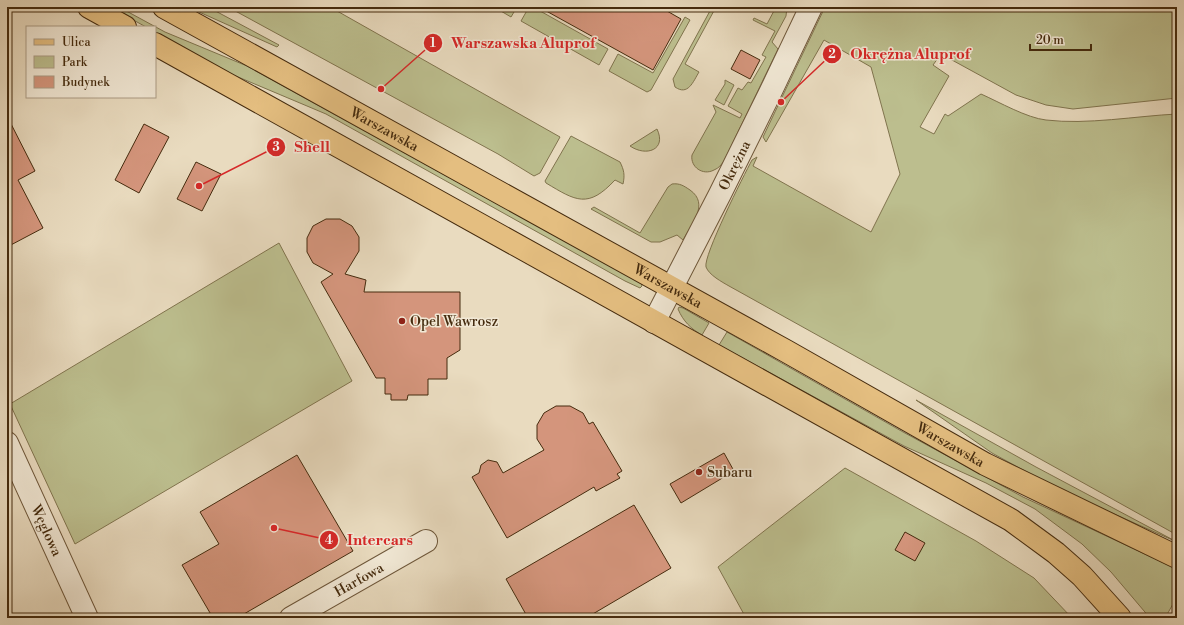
<svg xmlns="http://www.w3.org/2000/svg" width="1184" height="625" font-family="'Libre Bodoni',serif">
<style>
.green{fill:#bcbe8e;stroke:#80744e}
.building{fill:#d4957c;stroke:#452b0e}
.lines{fill:none;stroke-linecap:round;stroke-linejoin:round}
.minor-casing{stroke:#6e573a;stroke-width:24}
.major-casing{stroke:#452b0e;stroke-width:24}
.minor{stroke:#f1e8d5;stroke-width:22}
.major{stroke:#e4be80;stroke-width:22}
.poi-dot{fill:#8f2418;stroke:#f1e8d5;stroke-width:1.5}
.labels{text-anchor:middle;stroke-width:3;stroke-linejoin:round;paint-order:stroke}
.street-label{font-size:14px;fill:#452b0e;stroke:#f1e8d5}
.poi-label{font-size:14px;fill:#452b0e;stroke:#f1e8d5;text-anchor:start}
.leader{fill:none;stroke:#d62828;stroke-width:1.5}
.callout-dot{fill:#d62828;stroke:#f1e8d5;stroke-width:1.5}
.mark-label{font-size:12px;text-anchor:middle;font-weight:bold;fill:#fff}
.callout-label{font-size:15px;text-anchor:middle;font-weight:bold;fill:#d62828;stroke:#f1e8d5;stroke-width:3;stroke-linejoin:round;paint-order:stroke}
</style>
<rect width="100%" height="100%" fill="#e9dbbf"/>
<filter id="stains"><feTurbulence type="fractalNoise" baseFrequency=".005" numOctaves="4"/><feColorMatrix values="0 0 0 0 .2 0 0 0 0 .09 0 0 0 0 .02 0 0 0 .5 -.17"/></filter>
<radialGradient id="worn" r=".72"><stop offset=".6" stop-color="#630" stop-opacity="0"/><stop offset="1" stop-color="#630" stop-opacity=".3"/></radialGradient>
<!-- green -->
<path class="green" d="M 110,7 L 119,7 L 165,32 L 247,66 L 641,283 L 642,286 L 640,288 L 625,281 L 326,114 L 231,74 L 155,32 L 155,27 L 146,27 Z
M 188,7 L 208,7 L 279,45 L 277,47 Z
M 228,7 L 330,7 L 560,137 L 540,173 L 534,176 L 498,154 Z
M 494,7 L 517,7 L 511,17 Z
M 529,7 L 533,7 L 608,49 L 599,65 L 521,21 Z
M 716,7 L 685,64 L 699,72 C 693,82 688,96 675,87 L 673,79 L 711,9 Z
M 776,7 L 787,7 L 786,16 L 772,42 L 778,49 L 724,161 C 721,165 719,168 714,170 C 703,176 690,167 692,155 L 716,112 L 713,105 L 740,118 L 742,114 L 728,106 L 738,88 L 742,90 L 748,82 L 751,83 L 766,57 L 762,55 L 775,31 L 753,20 L 754,18 L 767,24 Z
M 825,7 L 1177,7 L 1177,98 L 1073,109 L 1046,105 L 1016,95 L 941,54 L 933,65 L 949,76 L 920,127 L 934,134 L 945,114 L 948,116 L 981,94 C 999,102 1027,118 1046,120 C 1087,125 1136,116 1177,114 L 1177,535 L 729,286 C 722,282 709,275 706,267 C 703,256 744,175 752,160 L 757,157 L 753,166 L 871,232 L 900,174 L 871,67 L 824,40 L 766,142 L 763,137 Z
M 685,17 L 690,20 L 651,90 L 647,92 L 609,71 L 618,54 L 653,73 Z
M 725,80 L 734,85 L 724,105 L 715,100 L 725,84 Z
M 657,129 C 667,150 646,157 630,146 Z
M 571,136 L 620,162 C 624,170 625,175 623,184 L 615,180 C 588,209 576,201 546,183 L 545,181 Z
M 672,184 C 680,183 684,186 690,190 C 710,204 691,225 683,240 L 677,235 L 660,242 L 651,242 L 591,209 L 594,207 L 640,233 L 668,187 Z
M 279,243 L 352,381 L 75,544 L 10,404 Z
M 679,307 L 683,308 L 709,323 L 702,335 C 691,329 683,321 678,309 Z
M 727,332 L 903,432 L 1023,497 L 1177,569 L 1177,597 L 1165,618 L 1150,618 L 1111,572 L 1082,544 L 1035,509 L 986,483 L 904,446 L 719,345 Z
M 916,400 L 1036,467 L 1177,542 L 1058,489 L 992,453 Z
M 845,468 L 976,541 L 1034,578 L 1072,618 L 746,618 L 718,567 Z"/>
<!-- building -->
<path class="building" d="M 539,7 L 660,7 L 681,19 L 653,70 Z
M 741,50 L 760,60 L 750,79 L 731,69 Z
M 7,116 L 35,171 L 18,180 L 43,228 L 7,247 Z
M 144,124 L 169,137 L 139,193 L 115,180 Z
M 196,162 L 221,174 L 202,211 L 177,199 Z
M 326,219 L 340,219 L 352,226 L 359,237 L 359,251 L 345,274 L 366,280 L 364,292 L 460,292 L 460,350 L 447,358 L 447,379 L 428,379 L 428,395 L 408,395 L 407,400 L 391,400 L 391,394 L 385,394 L 385,378 L 376,378 L 321,282 L 333,274 L 313,263 L 307,252 L 307,238 L 313,226 Z
M 556,406 L 570,406 L 583,413 L 589,424 L 593,422 L 622,471 L 617,474 L 620,478 L 596,491 L 594,487 L 507,538 L 472,477 L 479,473 L 481,465 L 488,460 L 497,462 L 503,473 L 544,450 L 537,439 L 537,425 L 544,413 Z
M 724,453 L 734,471 L 681,503 L 670,484 Z
M 297,455 L 353,551 L 237,618 L 213,618 L 182,565 L 219,544 L 200,512 Z
M 634,505 L 671,568 L 586,618 L 528,618 L 506,579 Z
M 905,532 L 925,543 L 915,561 L 895,550 Z"/>
<g class="lines">
<!-- minor casing -->
<g class="minor-casing">
<g id="minor">
<path id="s1" d="M 654,322 L 720,194 L 770,93 L 811,7"/>
<path id="s2" d="M 7,443 L 87,618"/>
<path id="s3" d="M 291,618 L 426,541"/>
</g>
</g>
<!-- major casing -->
<g class="major-casing">
<g id="major">
<path d="M 89,7 L 125,27"/>
<path id="s4" d="M 164,7 L 786,351 L 985,464 L 1177,557"/>
<path d="M 155,44 L 1011,520 L 1056,553 L 1082,576 L 1120,618"/>
</g>
</g>
<!-- minor -->
<use href="#minor" class="minor"/>
<!-- major -->
<use href="#major" class="major"/>
</g>
<!-- markers -->
<g class="poi-dot">
<circle cx="402" cy="321" r="4"/>
<circle cx="699" cy="472" r="4"/>
</g>
<g class="labels">
<!-- street labels -->
<g class="street-label">
<text dy="5" stroke="none"><textPath href="#s4" startOffset="252">Warszawska</textPath></text>
<text dy="5" stroke="none"><textPath href="#s1" startOffset="176">Okrężna</textPath></text>
<text dy="5" stroke="none"><textPath href="#s4" startOffset="576">Warszawska</textPath></text>
<text dy="5" stroke="none"><textPath href="#s4" startOffset="900">Warszawska</textPath></text>
<text dy="5" stroke="none"><textPath href="#s2" startOffset="96">Węglowa</textPath></text>
<text dy="5" stroke="none"><textPath href="#s3" startOffset="78">Harfowa</textPath></text>
</g>
<!-- poi labels -->
<g class="poi-label">
<text x="410" y="326">Opel Wawrosz</text>
<text x="707" y="477">Subaru</text>
</g>
</g>
<!-- callouts -->
<path class="leader" d="M381 89L433 43M781 102L832 54M199 186L276 147M274 528L329 540"/>
<g class="callout-dot">
<circle cx="381" cy="89" r="4"/>
<circle cx="781" cy="102" r="4"/>
<circle cx="199" cy="186" r="4"/>
<circle cx="274" cy="528" r="4"/>
<circle cx="433" cy="43" r="10"/>
<circle cx="832" cy="54" r="10"/>
<circle cx="276" cy="147" r="10"/>
<circle cx="329" cy="540" r="10"/>
</g>
<g class="mark-label">
<text x="433" y="47">1</text>
<text x="832" y="58">2</text>
<text x="276" y="151">3</text>
<text x="329" y="544">4</text>
</g>
<g class="callout-label">
<text x="523" y="48">Warszawska Aluprof</text>
<text x="910" y="59">Okrężna Aluprof</text>
<text x="312" y="152">Shell</text>
<text x="380" y="545">Intercars</text>
</g>
<!-- margin -->
<rect width="1184" height="625" fill="none" stroke="#e9dbbf" stroke-width="24"/>
<rect x="8" y="8" width="1168" height="609" fill="none" stroke="#452b0e" stroke-width="2"/>
<rect x="12" y="12" width="1160" height="601" fill="none" stroke="#452b0e"/>
<!-- legend -->
<rect x="26" y="26" width="130" height="72" fill="#f1e8d5" stroke="#ac9c85"/>
<rect x="34" y="39" width="20" height="6" fill="#e4be80" stroke="#ac9c85"/>
<text x="62" y="46" font-size="12" fill="#452b0e">Ulica</text>
<rect x="34" y="56" width="20" height="12" fill="#bcbe8e" stroke="#ac9c85"/>
<text x="62" y="66" font-size="12" fill="#452b0e">Park</text>
<rect x="34" y="76" width="20" height="12" fill="#d4957c" stroke="#ac9c85"/>
<text x="62" y="86" font-size="12" fill="#452b0e">Budynek</text>
<!-- scale -->
<path d="M1030 44v6h61v-6" fill="none" stroke="#452b0e" stroke-width="2"/>
<text x="1036" y="44" font-size="12" fill="#452b0e" stroke="#f1e8d5" stroke-width="3" paint-order="stroke">20 m</text>
<rect width="100%" height="100%" filter="url(#stains)"/>
<rect width="100%" height="100%" fill="url(#worn)"/>
</svg>
